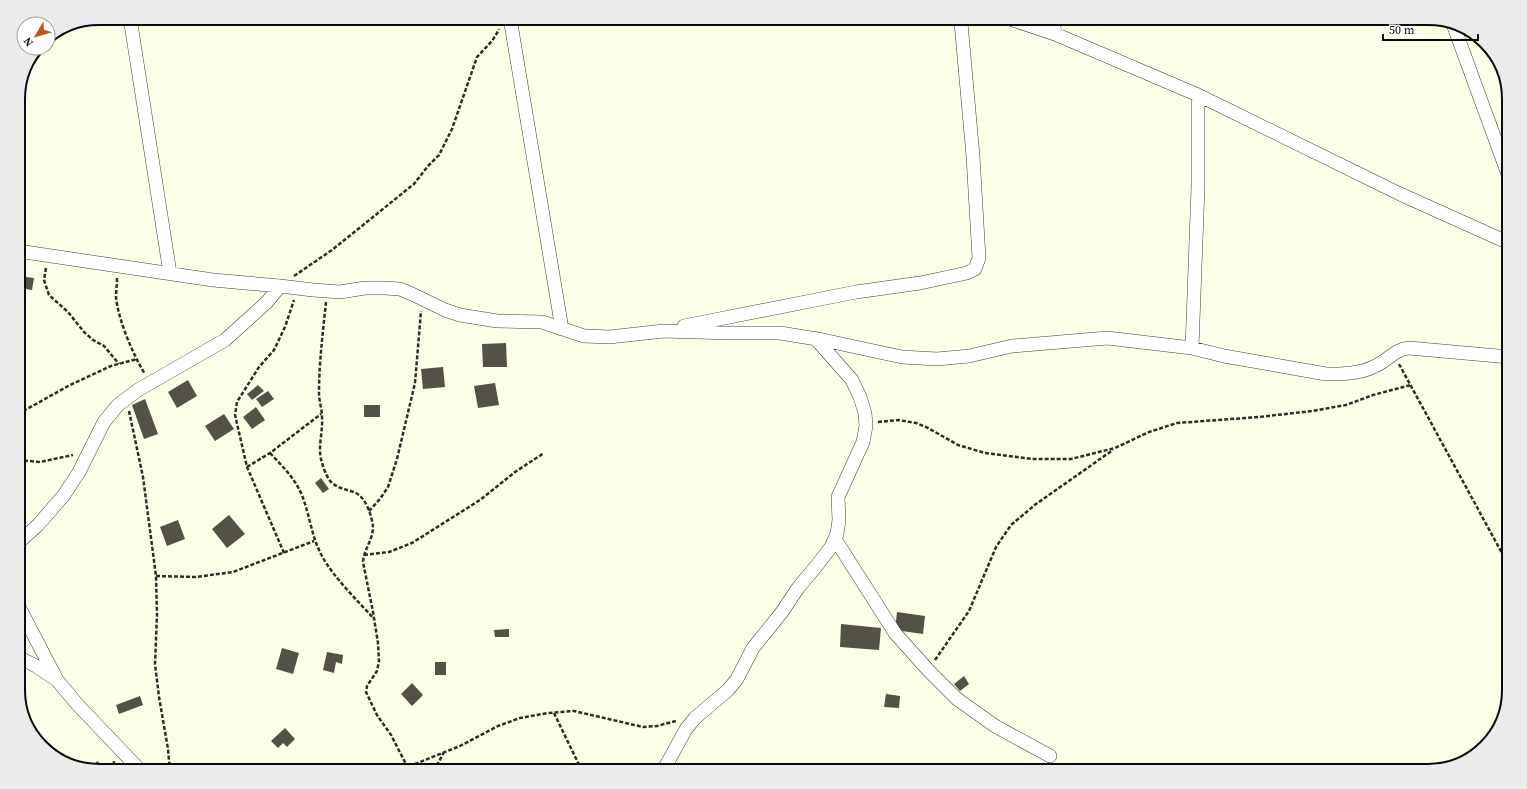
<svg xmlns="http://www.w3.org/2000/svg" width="1527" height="789" font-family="'Source Serif 4',serif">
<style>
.building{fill:#545147}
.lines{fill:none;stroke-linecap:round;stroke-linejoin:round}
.street-casing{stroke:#3e3e3e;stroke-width:14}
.path{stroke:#2d2d2d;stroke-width:2.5;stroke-dasharray:4 2;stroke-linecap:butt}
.street{stroke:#fff;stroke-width:13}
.rim{fill:none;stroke:#0b0b0b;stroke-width:2}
</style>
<rect width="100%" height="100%" fill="#fbffe8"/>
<!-- building -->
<path class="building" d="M 18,276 L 34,278 L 32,290 L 18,288 Z
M 506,343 L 507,367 L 483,367 L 482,344 Z
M 443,367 L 445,387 L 423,389 L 421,369 Z
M 188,380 L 197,396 L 177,408 L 168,392 Z
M 495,383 L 499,405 L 478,408 L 474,386 Z
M 258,385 L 264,391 L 252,400 L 247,394 Z
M 268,391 L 274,399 L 262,407 L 256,399 Z
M 145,399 L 158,434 L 144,439 L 132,405 Z
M 364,405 L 380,405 L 380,417 L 364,417 Z
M 256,407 L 265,420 L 252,429 L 243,417 Z
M 224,414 L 234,429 L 215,441 L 205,426 Z
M 321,478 L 329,489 L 323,493 L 315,483 Z
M 229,515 L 245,534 L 227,548 L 212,529 Z
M 178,520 L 185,539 L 167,546 L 160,527 Z
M 897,612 L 925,616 L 923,634 L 895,630 Z
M 841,624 L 881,628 L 879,650 L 840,647 Z
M 509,629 L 509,637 L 495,637 L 494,630 Z
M 282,648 L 299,653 L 293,674 L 276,669 Z
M 327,652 L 343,655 L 342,664 L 336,662 L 334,673 L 323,670 Z
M 435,662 L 446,662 L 446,675 L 435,675 Z
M 964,676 L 969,684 L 960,691 L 954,684 Z
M 412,683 L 423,695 L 412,706 L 401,694 Z
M 886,694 L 900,696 L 899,708 L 884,707 Z
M 140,696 L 143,705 L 119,714 L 116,705 Z
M 285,728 L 295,739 L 287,747 L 283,743 L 278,748 L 271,741 Z
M 97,761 L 107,768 L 105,771 L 97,770 L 93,768 Z"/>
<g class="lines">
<!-- street casing -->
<g class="street-casing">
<path id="street" d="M 130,18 L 170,273
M 510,18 L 562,329
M 1007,18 L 1055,34 L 1198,95 L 1400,194 L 1509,243
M 1053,18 L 1055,34
M 1453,24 L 1509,177
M 18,251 L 213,280 L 280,286 L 313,290 L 340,292 L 365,288 L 385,288 L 400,289 L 412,294 L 445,310 L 460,315 L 497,321 L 542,322 L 584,336 L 609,337 L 664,331 L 731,333 L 780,333 L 823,340 L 902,357 L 937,359 L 969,356 L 1012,346 L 1107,338 L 1192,348 L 1224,356 L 1326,374 C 1341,374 1359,374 1373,367 C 1387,362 1394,349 1409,348 L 1509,357
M 684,326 L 856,292 L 920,283 L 967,273 L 975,269 L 979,258 L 973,156 L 961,23 L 963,18
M 1192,348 L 1198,187 L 1198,95
M 835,539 L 895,633 L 928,670 L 957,699 L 995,726 L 1050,756
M 18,543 L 38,525 L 64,495 L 79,472 L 104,422 L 118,405 L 138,390 L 225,340 L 267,302 L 280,286
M 18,605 L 56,678
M 18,657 L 36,666 L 57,680 L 77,704 L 138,768 L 143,771
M 663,771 L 686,729 L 695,718 L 728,690 L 737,679 L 753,648 L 782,612 L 798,588 L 818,564 L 831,547 L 837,534 L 839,520 L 838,497 L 863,442 L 866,426 L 865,413 L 860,397 L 852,380 L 815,338"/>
</g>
<!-- path -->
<path class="path" d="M 46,268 L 44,280 L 49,295 L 68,312 L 84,332 L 93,340 L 104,346 L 119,364
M 294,276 L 332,250 L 414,184 L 428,166 L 439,155 L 452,129 L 477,57 L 492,41 L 497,33 L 499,29
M 117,278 C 117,285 116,291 116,297 C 118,319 133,355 145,374
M 326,302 C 323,332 319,362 319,393 C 319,401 322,409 322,417 C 323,431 318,446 321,459 C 323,467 326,476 331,482 C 338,489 347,489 356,493 C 366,498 372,516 373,527 C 373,540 364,549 363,562 L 373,612 L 378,643 L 379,661 L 377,671 L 367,686 L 366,692 L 377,715 L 391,735 L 408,768
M 1399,364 L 1509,566
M 129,411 L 143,477 L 156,576 L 157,615 L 155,664 L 159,697 L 168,749 L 170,771
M 18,414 L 70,385 L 111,366 L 137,359
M 878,422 L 898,420 L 916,423 L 928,428 L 958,445 L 985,453 L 1033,459 L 1071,459 L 1115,448 L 1149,432 L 1177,423 L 1259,417 L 1312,411 L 1346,405 L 1373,395 L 1411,385
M 270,453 C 283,467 296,479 303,498 C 310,517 312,538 322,556 C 333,577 359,602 375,620
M 18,460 L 40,462 L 73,455
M 247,467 L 270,453 L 321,414
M 369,511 L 380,499 L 388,487 L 397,459 L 415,383 L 421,311
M 284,553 L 247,467 L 235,415 L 237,402 L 259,367 L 274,350 L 285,327 L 294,300
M 364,555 L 389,552 L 412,543 L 480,500 L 515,472 L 544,453
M 156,576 L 196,577 L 233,572 L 314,541
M 935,660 L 969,611 L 996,547 L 1011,525 L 1036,504 L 1113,450
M 554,713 L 582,771
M 113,771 L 114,761
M 405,771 L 415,764 L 460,746 L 498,726 L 520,718 L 548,713 L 574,711 L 643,727 L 657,726 L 676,721
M 434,771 L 444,752"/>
<!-- street -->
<use href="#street" class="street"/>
</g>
<!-- crop -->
<path d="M0 0H1527V789H0ZM99 25H1428A74 74 0 0 1 1502 99V690A74 74 0 0 1 1428 764H99A74 74 0 0 1 25 690V99A74 74 0 0 1 99 25Z" fill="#ebebeb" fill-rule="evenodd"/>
<path class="rim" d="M99 25H1428A74 74 0 0 1 1502 99V690A74 74 0 0 1 1428 764H99A74 74 0 0 1 25 690V99A74 74 0 0 1 99 25Z"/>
<!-- north arrow -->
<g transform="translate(36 36) rotate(232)"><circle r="19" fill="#ffffff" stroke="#9d9d9d"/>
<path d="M0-3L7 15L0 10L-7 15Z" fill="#c1551c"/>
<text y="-6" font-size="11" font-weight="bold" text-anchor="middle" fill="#0b0b0b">N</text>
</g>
<!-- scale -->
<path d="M1383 34v6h95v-6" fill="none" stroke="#0b0b0b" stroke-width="2"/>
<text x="1389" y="34" font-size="12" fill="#0b0b0b" stroke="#ffffff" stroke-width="3" paint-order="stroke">50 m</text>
</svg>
